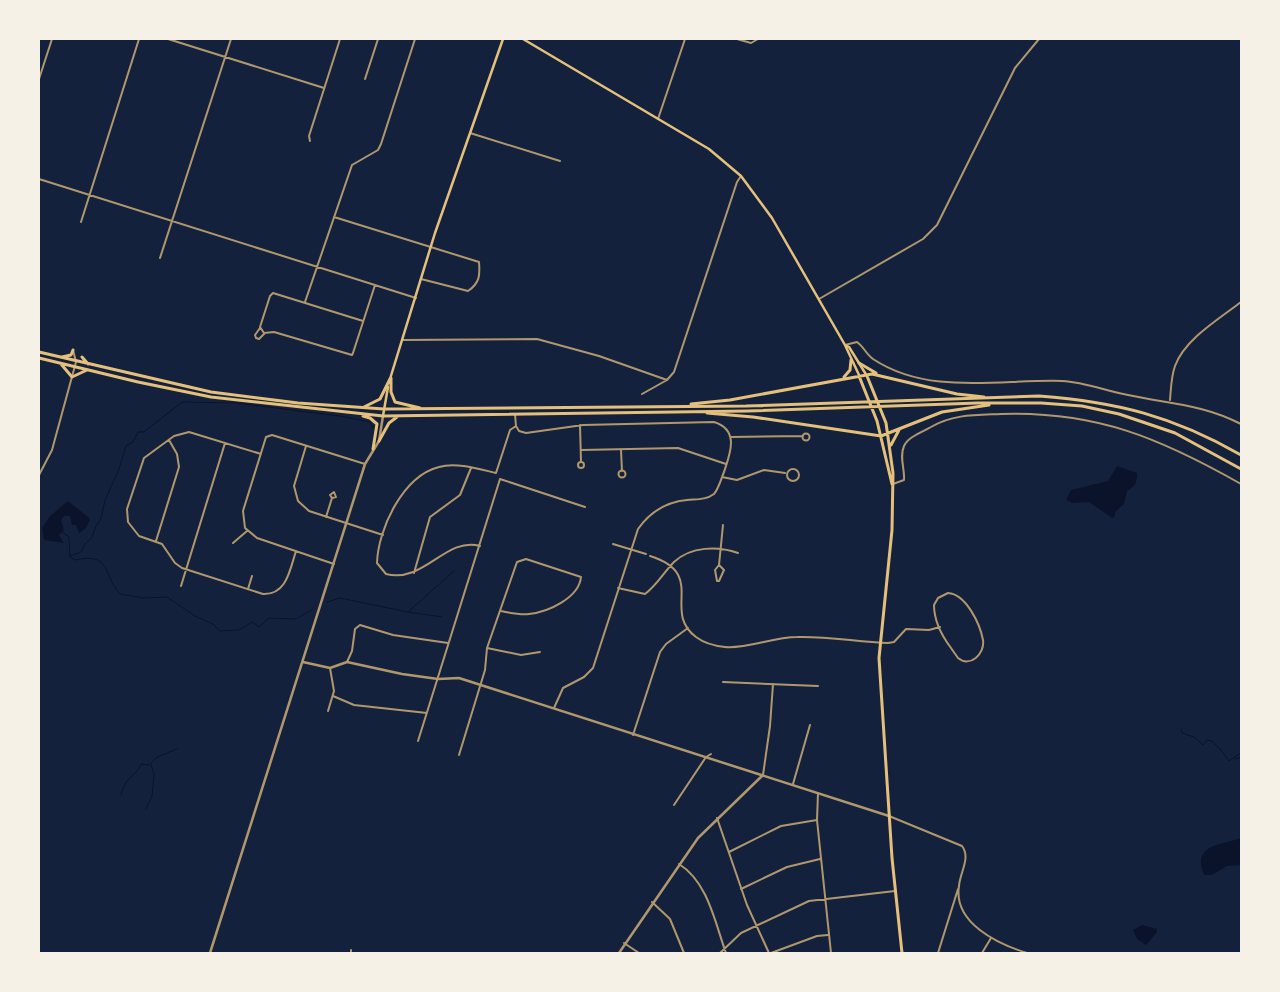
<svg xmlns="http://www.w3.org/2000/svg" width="1280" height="992" font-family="Overpass,sans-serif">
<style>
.water{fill:#0b132b}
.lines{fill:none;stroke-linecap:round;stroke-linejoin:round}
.stream{stroke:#0b132b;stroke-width:1}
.minor{stroke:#b1986c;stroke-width:2}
.tertiary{stroke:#b1986c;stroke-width:2.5}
.secondary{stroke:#e5c07b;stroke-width:2.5}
.primary{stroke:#e5c07b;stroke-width:2.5}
.trunk{stroke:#e5c07b;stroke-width:3}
</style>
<rect width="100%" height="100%" fill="#14213d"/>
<!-- water -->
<path class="water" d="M 1117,466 L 1137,473 C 1138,482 1134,487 1127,491 L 1124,504 L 1115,512 L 1115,516 L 1112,518 L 1089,502 L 1072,503 L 1066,500 L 1071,490 L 1108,481 Z
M 68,501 L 88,517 L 90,520 L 86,528 L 79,533 L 76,525 L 72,525 L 70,516 L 64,516 L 61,520 L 64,530 L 59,535 L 64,543 L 44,540 L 42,528 L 50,516 Z
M 1241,838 L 1241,865 L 1227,866 L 1212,875 L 1204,875 C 1191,844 1222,845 1241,838 Z
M 1142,925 L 1157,929 L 1157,932 L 1146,945 L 1137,939 L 1133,930 Z"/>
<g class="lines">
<!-- stream -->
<path class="stream" d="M 62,532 L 69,537 L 70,557 L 75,560 C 112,552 102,574 120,594 L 143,598 L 167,597 L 195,616 L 213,624 L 220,631 L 239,630 L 252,622 L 259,627 L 269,618 L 296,619 L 313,609
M 70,556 L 81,552 L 85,544 L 92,537 L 96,526 L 101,519 L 105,500 L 119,469 L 126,446 L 133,442 L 138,432 L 144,432 L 182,402 L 236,403 L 340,416 L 370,422 L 374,429
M 327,602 L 340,598 L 408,612 L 454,571
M 408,612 L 442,617
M 1181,729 L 1182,733 L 1194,737 L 1203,745 L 1207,740 L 1212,741 L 1221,750 L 1229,761 L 1241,753
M 1235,759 L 1241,757
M 121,795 C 125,776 137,776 141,764 L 149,765 L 157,757 L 177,749
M 146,809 L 152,796 L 154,775 L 151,764"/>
<!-- minor -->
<path class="minor" d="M 168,39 L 324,88
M 737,39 L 751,43 L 758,39
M 39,79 L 52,39
M 365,79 L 378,39
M 658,119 L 685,39
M 470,133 L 560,161
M 310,141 L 309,136 L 340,39
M 39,179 L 416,298
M 334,217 L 479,262 C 480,275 480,283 468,291 L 421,279
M 81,222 L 139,39
M 160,258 L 231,39
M 819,299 L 923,239 L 937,225 L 1015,68 L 1039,39
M 305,302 L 352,165 L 378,150 L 381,144 L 415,39
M 363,321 L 273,293 L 270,296 L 260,327 L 264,333 L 274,332 L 352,355 L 353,353 L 375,285
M 260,328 L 255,335 L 256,338 L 259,339 L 265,333
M 403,340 L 537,339 L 599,356 L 667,380
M 845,345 L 857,342 C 864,347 866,354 873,359 C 929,396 999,379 1062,381 C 1085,382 1106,391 1128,395 C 1169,404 1202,404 1241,424
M 642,394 L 667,380 L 674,372 L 737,182 L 741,176
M 1170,400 C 1171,389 1171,377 1175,366 C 1185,339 1219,319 1241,302
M 580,425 L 581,462
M 516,426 L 519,431 L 526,433 L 583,425 L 714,422 C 740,430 730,454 724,472 C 721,479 719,488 714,494 C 706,500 697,499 687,500 C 666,502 650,512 638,529 L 593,668 L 584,677 L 563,688 L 554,708
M802.5 437a3.5 3.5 0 1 1 7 0a3.5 3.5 0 1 1-7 0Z
M 731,437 L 803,436
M 306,446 L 294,486 L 298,501 L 309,511 L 383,535
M 581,450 L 678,448 L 726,464
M 621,450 L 622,471
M 261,454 L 189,432 L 174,436 L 144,458 L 127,509 L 128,522 L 139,536 L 162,544 L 175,563 L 182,568 L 263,594 C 287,595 290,569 296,551
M578 465a3 3 0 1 1 6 0a3 3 0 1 1-6 0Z
M787 475a6 6 0 1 1 12 0a6 6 0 1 1-12 0Z
M618.5 474a3.5 3.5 0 1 1 7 0a3.5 3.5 0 1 1-7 0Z
M 496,473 L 510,430 L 516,426 L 515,414
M 39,475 L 52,450 L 76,362 L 73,350
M 722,477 L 737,480 L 764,470 L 785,473
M 500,479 L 585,507
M 893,484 L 904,480 C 905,469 899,457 904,446 C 908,437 922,432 931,427 C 953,414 976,415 1001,414 C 1096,411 1160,438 1241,484
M 326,517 L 332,498 L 330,495 L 334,492 L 336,497 L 332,498
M 156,541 L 179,467 L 177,454 L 169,440
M 233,543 L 247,531
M 613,544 L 646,554
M 480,546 C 446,536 424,584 386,574 L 377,563 C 378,529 403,476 439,467 C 456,462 479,469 496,473
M 650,556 C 708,574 661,611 696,637 C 704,643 715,646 725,647 C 747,649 773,637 797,637 C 827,636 858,642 888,643 L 894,642 L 906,629 L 929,630 L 940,627
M 334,564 L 257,538 L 245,528 L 243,511 L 266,437 L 272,435 L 365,464
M 719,565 L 723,525
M 719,565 L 724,570 L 719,581 L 717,581 L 715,570 Z
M 414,573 L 430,517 L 460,495 L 471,468
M 181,586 L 225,443
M 618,588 L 645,594 C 657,585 664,572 674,562 C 691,546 718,546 738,553
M 248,589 L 252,576
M 948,593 C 966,594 980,624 983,640 C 985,654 970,668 958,658 C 956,655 953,651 951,648 C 942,636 934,620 934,605 L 938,598 Z
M 487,648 L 521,655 L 540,652
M 347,662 L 352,651 L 355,629 L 360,625 L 393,635 L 448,643
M 723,682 L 818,686
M 333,696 L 354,705 L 427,713
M 328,711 L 334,691 L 330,668
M 633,735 L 660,652 L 666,644 L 688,628
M 418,741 L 500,479
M 459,755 L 485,670 L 487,648 L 517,562 L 526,559 L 581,577 C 579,598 548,612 529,614 C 520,615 510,613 501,611
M 763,775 L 770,726 L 773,684
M 793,784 L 810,725
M 818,793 L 817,820 L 831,953
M 674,805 L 706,757 L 711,754
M 889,816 L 962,846 C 971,858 960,872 959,886 C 953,923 998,944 1027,953
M 717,818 L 747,905 L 769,953
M 729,852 L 781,826 L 817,820
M 679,864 C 708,882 715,923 726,953
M 741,889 L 787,867 L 820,859
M 652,902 L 670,919 L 684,953
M 624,943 L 639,953
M 351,953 L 351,950
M 720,953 L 741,933 L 809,901 L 895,891
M 771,953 L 817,936 L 828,935
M 938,953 L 958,889
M 982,953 L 991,938"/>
<!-- tertiary -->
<path class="tertiary" d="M 303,662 L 330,668 L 347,662 L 402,674 L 438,679 L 459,678 L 889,816
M 210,953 L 365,464 L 379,441 L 383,416
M 619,953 L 698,838 L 763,775"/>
<!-- secondary -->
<path class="secondary" d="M 390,379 L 435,233 L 503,39
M 383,416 L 388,387"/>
<!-- primary -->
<path class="primary" d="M 523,39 L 709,149 L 741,176 L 772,218 L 845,345 L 859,375
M 845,345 L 849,347 L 867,376"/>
<!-- trunk -->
<path class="trunk" d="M 39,352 L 211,392 L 298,403 L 384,409 L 746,406 L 1039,396 C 1117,402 1173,416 1241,455
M 62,357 L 71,355 L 73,350
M 82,357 L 88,364
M 39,358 L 138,382 L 211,397 L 383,416 L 748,411 L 978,403 L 1041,403 L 1082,406 L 1119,414 L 1175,433 L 1241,469
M 859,363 L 876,373
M 61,364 L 72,377 L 87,370
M 859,376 L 877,421 L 892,484
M 867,376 L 886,423 L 893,473 L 892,530 L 879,658 L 892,858 L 902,953
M 844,377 L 850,370 L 851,360
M 391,378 L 391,392 L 395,402 L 420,408
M 691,404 L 730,400 L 872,374 L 957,394 L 984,397
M 364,407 L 380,399 L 390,379
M 707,413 L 753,417 L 881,436 L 942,412 L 989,405
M 363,416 L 370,418 L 377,424 L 373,449
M 379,441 L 389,423 L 397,417
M 891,445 L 899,430"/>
</g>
<!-- border -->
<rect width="1280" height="992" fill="none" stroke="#f6f1e7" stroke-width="80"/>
</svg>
